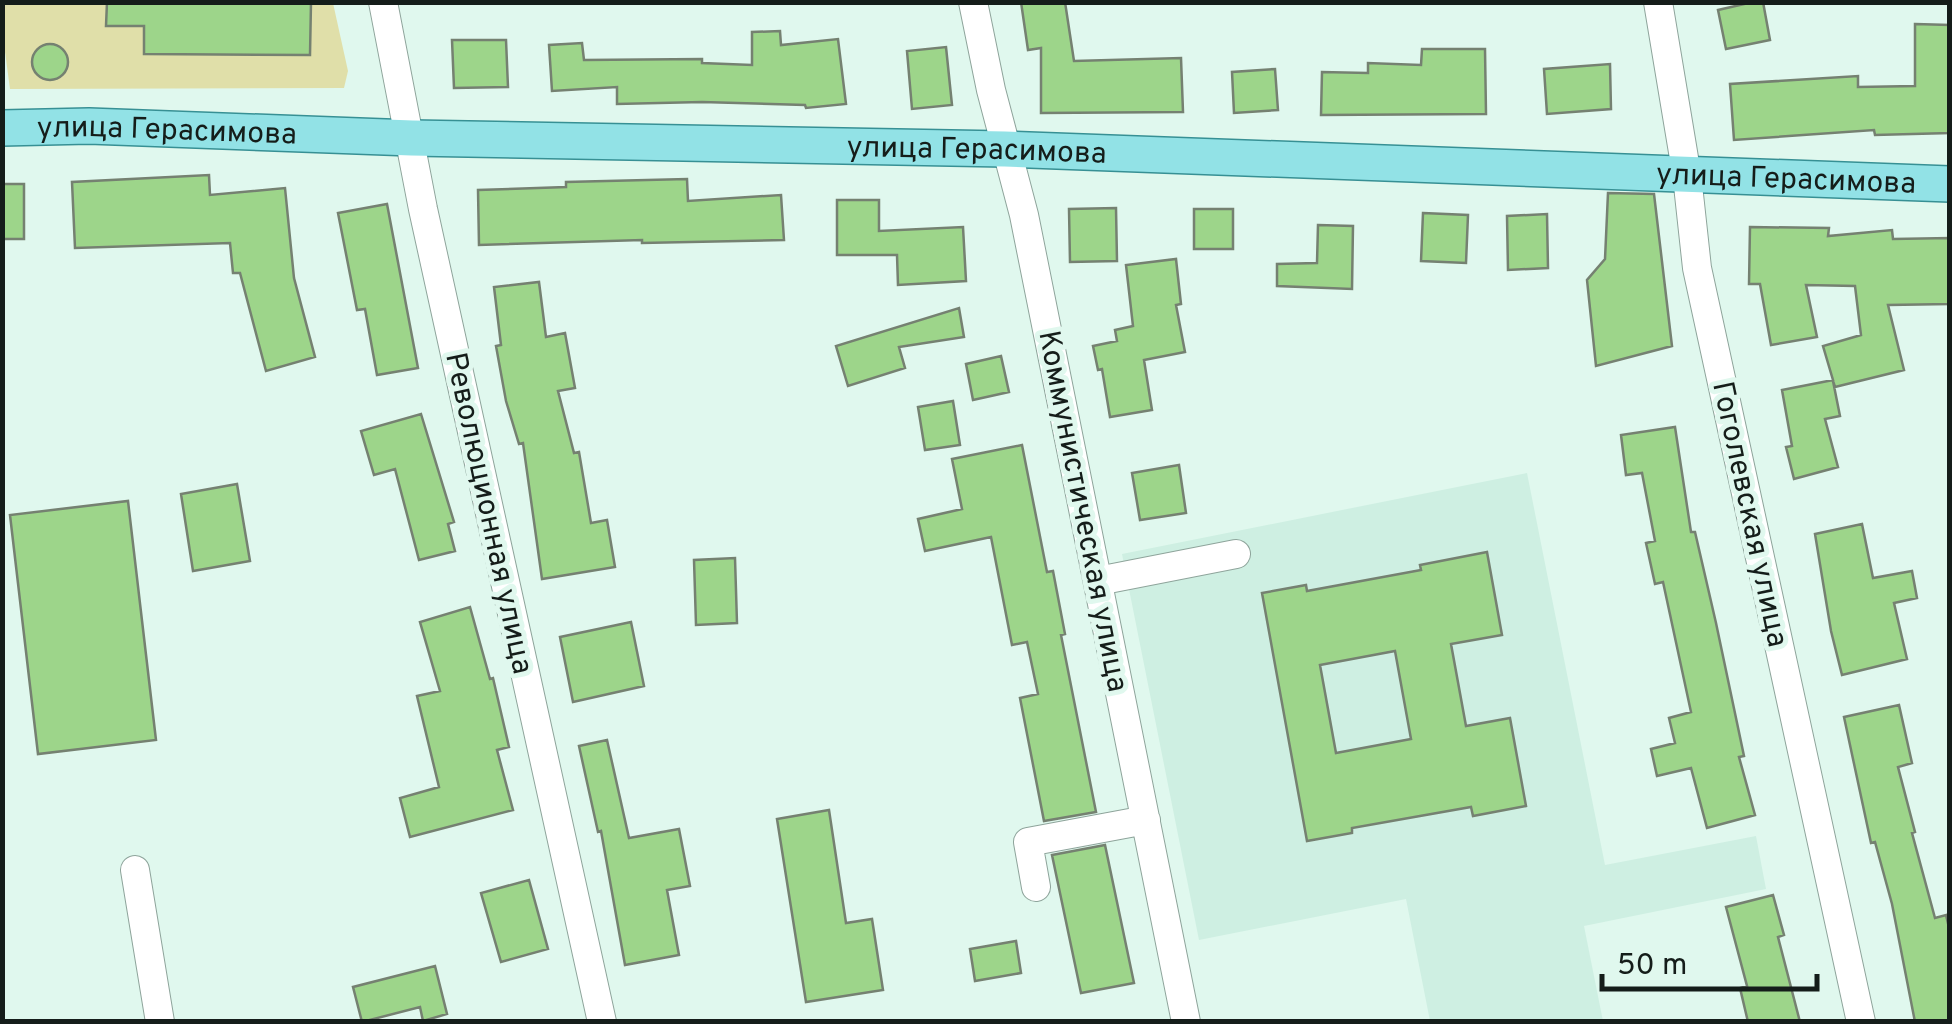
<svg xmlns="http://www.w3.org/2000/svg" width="1952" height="1024" font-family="Overpass,sans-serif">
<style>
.built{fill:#ceefe2}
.green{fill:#e0dfa9}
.building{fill:#9dd58a;stroke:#758171;stroke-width:2.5;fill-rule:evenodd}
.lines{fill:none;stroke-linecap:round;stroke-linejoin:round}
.minor-casing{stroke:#8ea49b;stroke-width:30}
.major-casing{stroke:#379094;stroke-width:38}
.minor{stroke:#fff;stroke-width:28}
.major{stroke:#92e2e6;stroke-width:35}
.labels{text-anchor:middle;stroke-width:10;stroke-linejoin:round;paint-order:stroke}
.street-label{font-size:30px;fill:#151d1a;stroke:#e0f8ee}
</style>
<rect width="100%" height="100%" fill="#e0f8ee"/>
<!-- built -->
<path class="built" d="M 1527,473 L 1605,865 L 1756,836 L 1766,889 L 1584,926 L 1603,1021 L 1430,1021 L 1406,899 L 1199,940 L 1122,554 Z"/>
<!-- green -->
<path class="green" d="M 3,3 L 333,3 L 348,71 L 344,88 L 10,89 L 3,37 Z"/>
<!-- building -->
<path class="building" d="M 107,2 L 311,2 L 310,55 L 144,54 L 144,26 L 106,26 Z
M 1021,2 L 1065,2 L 1074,61 L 1181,58 L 1183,112 L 1041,113 L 1041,48 L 1028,50 Z
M 1753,2 L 1763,2 L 1770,40 L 1726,49 L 1718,10 Z
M 1915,24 L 1950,25 L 1950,133 L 1875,135 L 1874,130 L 1734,140 L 1730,84 L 1858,76 L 1858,87 L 1915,86 Z
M 780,31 L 781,45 L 838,39 L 846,104 L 806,108 L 805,105 L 702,102 L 617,104 L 617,87 L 552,91 L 549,45 L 582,43 L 584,60 L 702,59 L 702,63 L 752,65 L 752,32 Z
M 452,40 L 506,40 L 508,87 L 454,88 Z
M32 62a18 18 0 1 1 36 0a18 18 0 1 1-36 0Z
M 946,47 L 952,105 L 912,109 L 907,51 Z
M 1422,49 L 1485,49 L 1486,114 L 1321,115 L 1322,72 L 1368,73 L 1368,63 L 1421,65 Z
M 1610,64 L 1611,109 L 1547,114 L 1544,69 Z
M 1275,69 L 1278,110 L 1234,113 L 1232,72 Z
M 209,175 L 210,195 L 285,188 L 294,278 L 315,357 L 266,371 L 240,273 L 233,273 L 230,243 L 75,248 L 72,182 Z
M 687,179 L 688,201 L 781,195 L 784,240 L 642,243 L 642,240 L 479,245 L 478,190 L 566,187 L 566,182 Z
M 2,184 L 24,184 L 24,239 L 2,239 Z
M 1608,193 L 1654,194 L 1672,346 L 1596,366 L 1587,280 L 1605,259 Z
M 837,200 L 879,200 L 879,231 L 963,227 L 966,281 L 898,285 L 897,255 L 837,255 Z
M 387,204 L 418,368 L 377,375 L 365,309 L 357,310 L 338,213 Z
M 1116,208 L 1117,261 L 1070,262 L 1069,209 Z
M 1194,209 L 1233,209 L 1233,249 L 1194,249 Z
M 1423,213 L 1468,215 L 1466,263 L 1421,261 Z
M 1547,214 L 1548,268 L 1508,270 L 1507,216 Z
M 1318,225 L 1353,226 L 1352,289 L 1277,286 L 1277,264 L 1317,263 Z
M 1750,227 L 1829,228 L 1828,236 L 1892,230 L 1893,239 L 1950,238 L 1950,304 L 1888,305 L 1904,370 L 1835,387 L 1833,381 L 1840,416 L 1825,419 L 1838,467 L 1794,479 L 1786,447 L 1792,446 L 1782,390 L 1833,380 L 1823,346 L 1861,335 L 1855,286 L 1806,285 L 1817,337 L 1771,345 L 1760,284 L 1749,284 Z
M 1176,259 L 1181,304 L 1176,305 L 1185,352 L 1144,360 L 1152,410 L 1110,417 L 1102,369 L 1098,370 L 1093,346 L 1117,341 L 1115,330 L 1133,326 L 1126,265 Z
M 539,282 L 546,337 L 565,333 L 575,388 L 558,391 L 574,453 L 579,452 L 591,523 L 607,520 L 615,567 L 542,579 L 523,443 L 519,444 L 506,401 L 496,346 L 501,345 L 494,287 Z
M 959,308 L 964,337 L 899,347 L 905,368 L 848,386 L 836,346 Z
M 1001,356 L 1009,392 L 973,400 L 966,364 Z
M 953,401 L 960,445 L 925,450 L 918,407 Z
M 421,414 L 454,522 L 448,524 L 455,551 L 419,560 L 395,469 L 374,475 L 361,431 Z
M 1675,427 L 1691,532 L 1695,532 L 1716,623 L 1744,756 L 1739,757 L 1755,815 L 1707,828 L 1691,768 L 1657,776 L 1651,749 L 1675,743 L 1669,718 L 1691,712 L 1663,582 L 1655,584 L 1646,543 L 1655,541 L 1642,473 L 1626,475 L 1621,435 Z
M 1022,445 L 1047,572 L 1053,571 L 1065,634 L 1061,635 L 1096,812 L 1044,821 L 1020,698 L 1038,694 L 1027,642 L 1012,645 L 991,537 L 925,551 L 918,519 L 962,509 L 952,459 Z
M 1179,465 L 1186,513 L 1140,520 L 1132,473 Z
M 237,484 L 250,561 L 193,571 L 181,494 Z
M 128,501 L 156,740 L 38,754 L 10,515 Z
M 1862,524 L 1873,578 L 1912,571 L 1917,598 L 1894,603 L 1907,659 L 1842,675 L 1831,631 L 1815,534 Z
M 1487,552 L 1502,635 L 1451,644 L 1466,726 L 1510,718 L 1526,806 L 1473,816 L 1471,807 L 1352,828 L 1352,833 L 1307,841 L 1262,593 L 1306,585 L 1307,591 L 1421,570 L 1420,565 ZM 1395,651 L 1411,739 L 1336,753 L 1320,665 Z
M 735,558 L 737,623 L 696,625 L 694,560 Z
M 470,607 L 490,679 L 493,678 L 509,747 L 497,750 L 513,810 L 410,837 L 400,798 L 439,787 L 417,696 L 440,691 L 420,622 Z
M 631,622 L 644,686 L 573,702 L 560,637 Z
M 1899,705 L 1912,763 L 1898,767 L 1915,832 L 1912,833 L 1935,918 L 1946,915 L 1950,932 L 1950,1022 L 1915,1022 L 1892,904 L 1875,842 L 1871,843 L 1844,717 Z
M 607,740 L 629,838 L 679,829 L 690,886 L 667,890 L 679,955 L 625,965 L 601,831 L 598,832 L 579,746 Z
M 829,810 L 846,923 L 872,919 L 883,990 L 806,1002 L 777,819 Z
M 1105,845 L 1134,983 L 1081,993 L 1052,855 Z
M 529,880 L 548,949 L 501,962 L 481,893 Z
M 1773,895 L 1784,935 L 1778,937 L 1800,1022 L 1748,1022 L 1740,988 L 1747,986 L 1726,907 Z
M 1016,941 L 1021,973 L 975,981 L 970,949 Z
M 435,966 L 447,1014 L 423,1021 L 420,1007 L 362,1022 L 353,987 Z"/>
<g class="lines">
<!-- minor casing -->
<g class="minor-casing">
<path id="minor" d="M 383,2 L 423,209 L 602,1022
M 973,2 L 991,90 L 1024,215 L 1186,1022
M 1658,2 L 1687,176 L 1697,268 L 1861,1022
M 1098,581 L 1236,554
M 135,870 L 160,1022
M 1036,887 L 1028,842 L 1146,820"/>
</g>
<!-- major casing -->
<g class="major-casing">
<g id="major">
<path id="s1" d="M 2,128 L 89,126 L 412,138 L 1005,149 L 1950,184"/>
</g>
</g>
<!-- minor -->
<use href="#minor" class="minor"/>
<!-- major -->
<use href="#major" class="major"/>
</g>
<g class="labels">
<!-- street labels -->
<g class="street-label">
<text dy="10" stroke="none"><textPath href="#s1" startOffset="165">улица Герасимова</textPath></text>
<text dy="10" stroke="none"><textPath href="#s1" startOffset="975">улица Герасимова</textPath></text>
<text dy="10" stroke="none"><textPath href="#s1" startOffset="1785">улица Герасимова</textPath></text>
<text transform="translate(1084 511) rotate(79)" y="10">Коммунистическая улица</text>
<text transform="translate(490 513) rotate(78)" y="10">Революционная улица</text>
<text transform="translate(1751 514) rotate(78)" y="10">Гоголевская улица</text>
</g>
</g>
<!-- border -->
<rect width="1952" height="1024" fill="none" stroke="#151d1a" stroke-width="10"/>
<!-- scale -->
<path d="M1602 974v15h215v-15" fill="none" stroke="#151d1a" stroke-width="5"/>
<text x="1617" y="974" font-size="30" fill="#151d1a" stroke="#e0f8ee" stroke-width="8" paint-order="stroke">50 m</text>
</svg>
